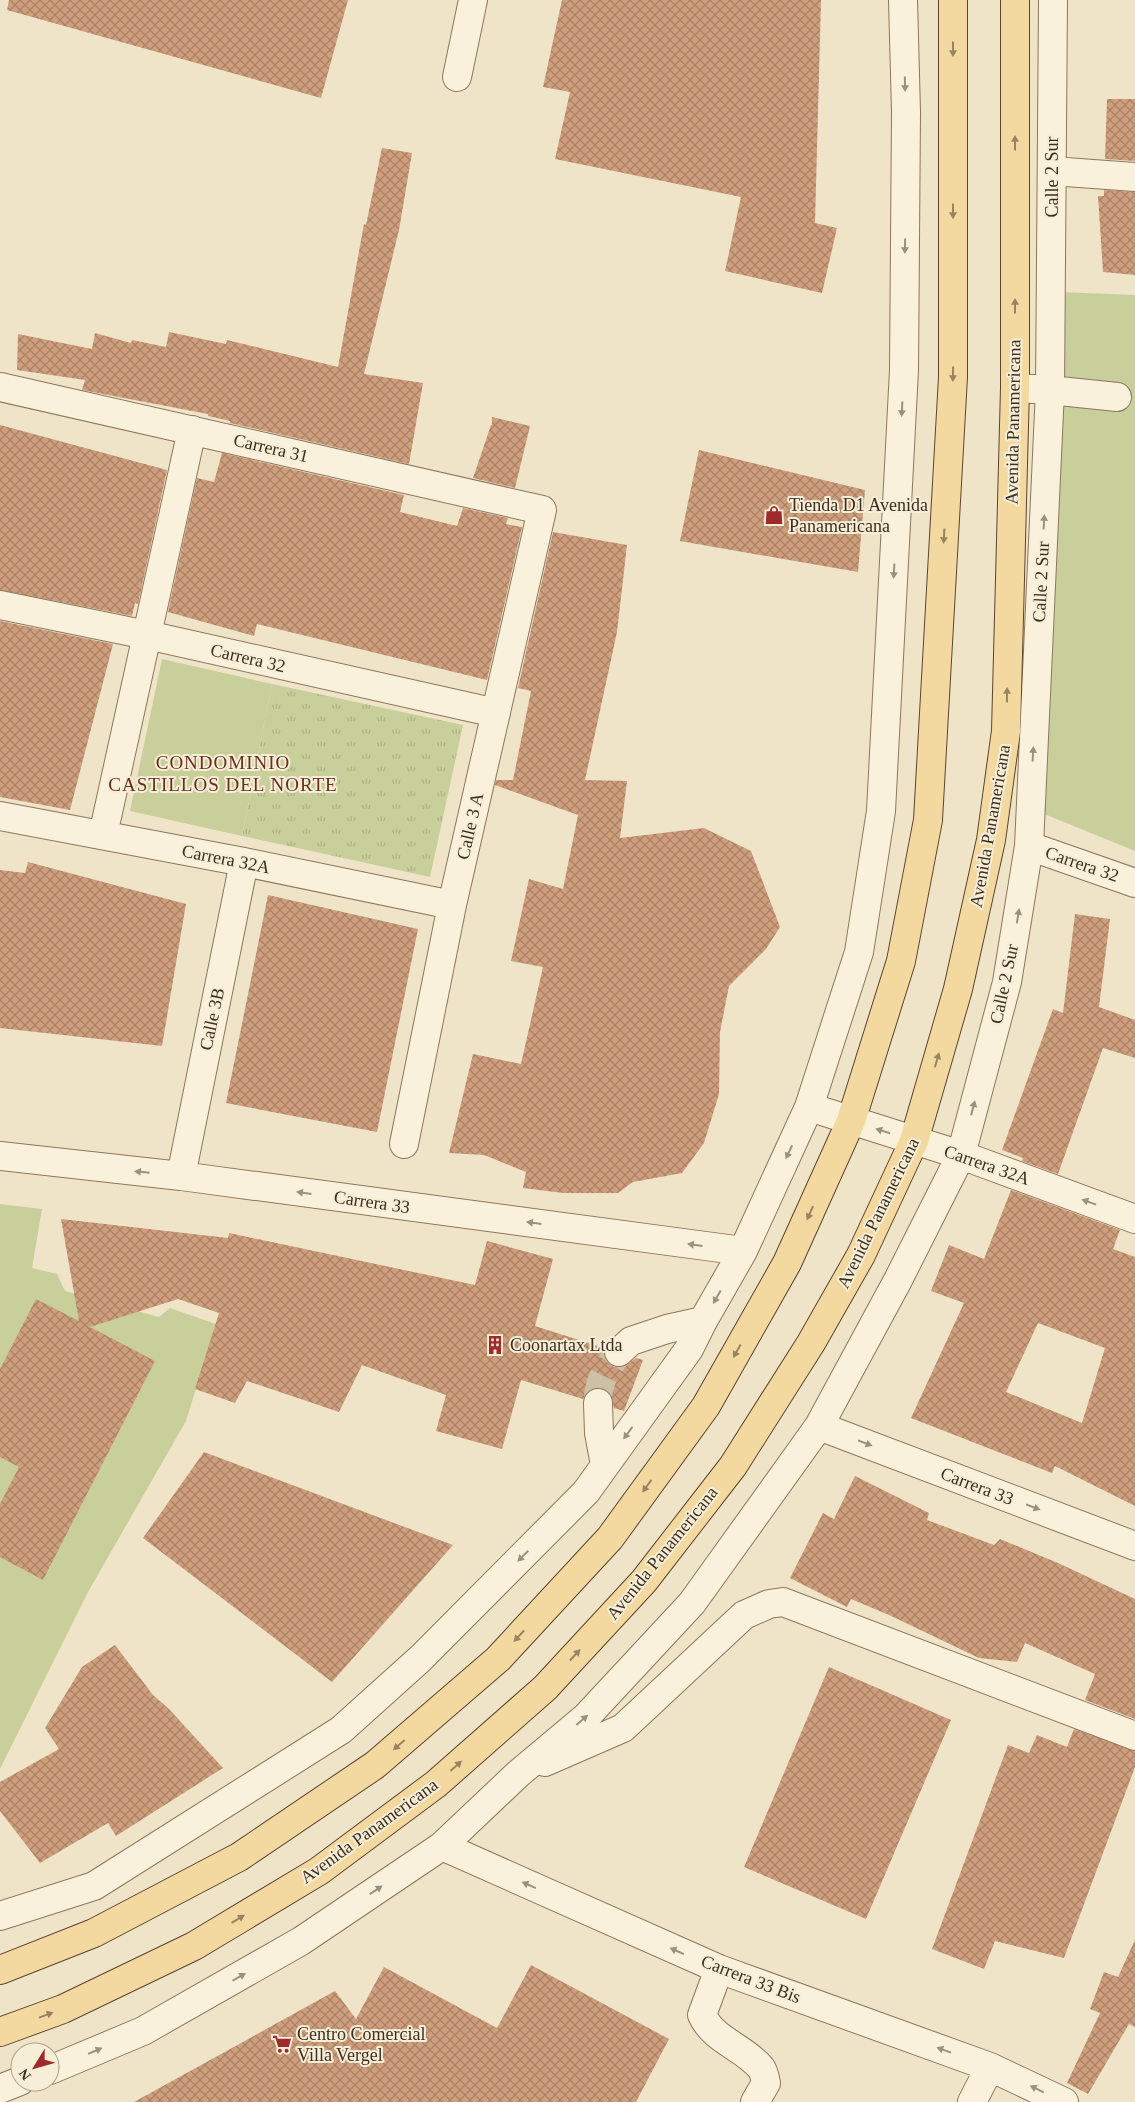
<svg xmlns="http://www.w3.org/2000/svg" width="1135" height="2102" font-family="'Times New Roman',serif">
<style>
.grass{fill:#c9cf9b}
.park{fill:url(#park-tufts)}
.building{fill:url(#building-cross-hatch);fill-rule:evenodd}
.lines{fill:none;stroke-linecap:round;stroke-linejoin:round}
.minor-tunnel{stroke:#ccc0a6;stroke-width:28;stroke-dasharray:28 14;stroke-linecap:butt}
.minor-casing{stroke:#8d765c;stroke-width:30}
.major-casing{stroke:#5b4430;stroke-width:30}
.minor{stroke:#faf1dc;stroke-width:28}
.major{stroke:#f3d9a0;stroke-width:28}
.oneway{fill:#988460}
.oneway2{fill:#9c907e}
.labels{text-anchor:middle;stroke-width:4;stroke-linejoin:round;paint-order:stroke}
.street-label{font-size:18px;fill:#3d2e20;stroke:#f7eed8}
.poi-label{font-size:18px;fill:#3d2e20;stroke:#f7eed8;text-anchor:start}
.neighbourhood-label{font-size:19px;letter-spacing:1px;fill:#6b2e1e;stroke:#f7eed8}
</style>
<defs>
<pattern id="park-tufts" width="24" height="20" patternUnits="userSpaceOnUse" patternTransform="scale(1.25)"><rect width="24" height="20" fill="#c9cf9b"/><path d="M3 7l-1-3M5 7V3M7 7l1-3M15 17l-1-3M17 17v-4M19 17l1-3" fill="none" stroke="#aeb285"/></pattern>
<pattern id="building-cross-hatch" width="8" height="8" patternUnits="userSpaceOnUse" patternTransform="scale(1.25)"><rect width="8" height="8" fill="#cf9f7d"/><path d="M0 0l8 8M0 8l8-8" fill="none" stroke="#a98266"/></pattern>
</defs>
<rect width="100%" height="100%" fill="#f0e4c8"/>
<!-- grass -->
<path class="grass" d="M 1059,292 L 1135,295 L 1135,851 L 1037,811 L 1062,450 Z
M 162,659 L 272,684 L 242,836 L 130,811 Z
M 0,1204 L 42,1209 L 32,1268 L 57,1274 L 65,1291 L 159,1317 L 170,1308 L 216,1324 L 186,1421 L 88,1592 L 0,1769 Z"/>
<!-- park -->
<path class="park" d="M 272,684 L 463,725 L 430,877 L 242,836 Z"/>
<!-- building -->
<path class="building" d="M 9,0 L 348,0 L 321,98 L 7,10 Z
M 562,0 L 821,0 L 815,223 L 837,228 L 822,293 L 725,271 L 741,197 L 555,159 L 570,92 L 543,87 Z
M 1107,99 L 1135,99 L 1135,161 L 1105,159 Z
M 382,148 L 412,153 L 399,230 L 364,374 L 423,383 L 409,464 L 230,423 L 230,421 L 208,416 L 208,414 L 82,390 L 85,380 L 17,370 L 18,334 L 92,349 L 95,333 L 131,343 L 132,340 L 166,347 L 169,332 L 226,344 L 227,340 L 338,367 L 364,224 L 366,225 Z
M 1104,190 L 1135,192 L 1135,275 L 1103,272 L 1098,196 L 1104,196 Z
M 492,417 L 530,426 L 515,488 L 473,478 L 491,425 L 492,425 Z
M 0,425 L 167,470 L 138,604 L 135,603 L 132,616 L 0,590 Z
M 699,450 L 865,490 L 858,572 L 680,541 Z
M 222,453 L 404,495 L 400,512 L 457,526 L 463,508 L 508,518 L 506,524 L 522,527 L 487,680 L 257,624 L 254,636 L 168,612 L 197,478 L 214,482 Z
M 553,532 L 627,545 L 617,632 L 585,780 L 627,781 L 620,838 L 704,828 L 751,851 L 780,927 L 766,949 L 729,986 L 720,1032 L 719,1094 L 704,1143 L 682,1173 L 633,1182 L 618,1193 L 563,1193 L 523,1188 L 526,1172 L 484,1155 L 449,1153 L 473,1054 L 521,1064 L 543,967 L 511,961 L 529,879 L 563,889 L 578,815 L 495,785 L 496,780 L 513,780 L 531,691 L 518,688 Z
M 0,621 L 113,644 L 70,810 L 0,797 Z
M 28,862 L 186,904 L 162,1046 L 0,1028 L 0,870 L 25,873 Z
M 268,895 L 418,929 L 377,1132 L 226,1103 Z
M 1075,914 L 1110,919 L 1099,1007 L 1135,1020 L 1135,1058 L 1103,1048 L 1058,1174 L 1022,1161 L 1023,1158 L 1002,1150 L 1053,1009 L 1063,1013 Z
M 1011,1190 L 1120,1230 L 1113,1249 L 1135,1257 L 1135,1506 L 1055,1466 L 1052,1473 L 911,1418 L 964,1303 L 931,1291 L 949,1245 L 984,1259 ZM 1038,1323 L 1105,1348 L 1082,1423 L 1006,1392 Z
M 61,1219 L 228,1238 L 229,1233 L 475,1285 L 487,1241 L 553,1259 L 535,1326 L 604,1348 L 604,1356 L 607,1362 L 614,1367 L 623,1367 L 636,1358 L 643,1360 L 624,1411 L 614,1408 L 611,1395 L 605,1389 L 597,1387 L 590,1390 L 583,1399 L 521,1380 L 502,1449 L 436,1431 L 446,1395 L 362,1365 L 339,1412 L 247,1381 L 235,1403 L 195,1389 L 219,1313 L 178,1299 L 90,1327 L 155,1361 L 43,1580 L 0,1557 L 0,1504 L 19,1467 L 0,1457 L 0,1369 L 36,1299 L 79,1321 Z
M 204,1452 L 453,1545 L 332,1682 L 143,1538 Z
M 855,1476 L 929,1513 L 927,1520 L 994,1545 L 1000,1539 L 1058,1563 L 1135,1599 L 1135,1719 L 1085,1700 L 1095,1674 L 1025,1643 L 1017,1662 L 979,1658 L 889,1615 L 851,1599 L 847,1607 L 790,1578 L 823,1513 L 834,1519 Z
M 115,1645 L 153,1695 L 169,1709 L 223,1768 L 116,1836 L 108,1823 L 40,1863 L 0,1811 L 0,1782 L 59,1749 L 45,1728 L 82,1667 Z
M 829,1667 L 951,1720 L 866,1919 L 744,1867 Z
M 1074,1729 L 1135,1751 L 1135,1767 L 1064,1958 L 995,1941 L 984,1969 L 932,1949 L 1008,1745 L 1029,1753 L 1037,1735 L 1067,1747 Z
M 1135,1940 L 1135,2027 L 1129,2024 L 1088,2094 L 1067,2083 L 1100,2013 L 1090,2009 L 1104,1972 L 1118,1977 Z
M 531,1965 L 669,2039 L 636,2102 L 134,2102 L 335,1991 L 356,2019 L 384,1967 L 497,2028 Z"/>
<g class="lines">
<!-- minor-tunnel -->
<path class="minor-tunnel" d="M 598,1403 C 597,1382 607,1369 619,1352"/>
<!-- minor casing -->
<g class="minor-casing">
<path id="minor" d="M 457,77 L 473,0
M 1052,171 L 1135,177
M 0,387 L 542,510 L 452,905 L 404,1144
M 1015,388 L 1050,390 L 1117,397
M 0,605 L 147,635 L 496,713
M 0,816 L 244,862 L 452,905
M 103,835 L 192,430
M 1029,846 L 1135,883
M 809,1107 L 961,1155 L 1135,1219
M 0,1156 L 181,1176 L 743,1251
M 181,1176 L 244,862
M 619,1352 L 631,1341 L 667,1329 L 703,1321
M 598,1403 L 599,1433 L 605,1465
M 819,1426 L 1135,1546
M 545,1762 L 623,1728 L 744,1615 L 769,1604 L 783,1602 L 1135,1736
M 442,1846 L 719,1969 L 990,2067 L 1064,2102
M 0,1916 L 94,1886 L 341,1730 L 421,1658 L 586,1492 L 689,1349 L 703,1321 L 743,1251 L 809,1107 L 859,952 L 881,811 L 904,370 L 906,112 L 903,0
M 719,1969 L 702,2015 C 714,2041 744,2047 761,2068 C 764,2072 765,2078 766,2083 L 755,2102
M 50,2070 L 143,2031 L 301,1941 L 442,1846 L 518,1774 L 586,1717 L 692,1603 L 819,1426 L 898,1280 L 961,1155 L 1007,982 L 1029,846 L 1050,390 L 1053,0
M 0,2089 L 20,2081
M 972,2102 L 990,2067"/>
</g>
<!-- major casing -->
<g class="major-casing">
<path id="major" d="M 0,1970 L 94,1933 L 239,1857 L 375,1765 L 498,1659 L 610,1538 L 706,1406 L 787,1263 L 851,1121 L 901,961 L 928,820 L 953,377 L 953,0
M 0,2032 L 63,2009 L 194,1946 L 319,1871 L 436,1784 L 545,1688 L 644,1581 L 733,1466 L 811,1343 L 861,1255 L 914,1141 L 958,989 L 991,840 L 1006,731 L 1015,388 L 1015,0"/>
</g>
<!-- minor -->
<use href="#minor" class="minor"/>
<!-- major -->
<use href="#major" class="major"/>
</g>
<!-- one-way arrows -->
<defs><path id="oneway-solid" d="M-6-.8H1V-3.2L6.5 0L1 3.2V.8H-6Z" transform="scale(1.25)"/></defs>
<g class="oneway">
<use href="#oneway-solid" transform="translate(953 49) rotate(90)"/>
<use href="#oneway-solid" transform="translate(1015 143) rotate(-90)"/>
<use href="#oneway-solid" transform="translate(953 211) rotate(90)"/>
<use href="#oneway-solid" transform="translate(1015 306) rotate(-90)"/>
<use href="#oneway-solid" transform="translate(953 374) rotate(91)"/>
<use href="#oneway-solid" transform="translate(944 536) rotate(93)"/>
<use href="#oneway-solid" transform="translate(1007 695) rotate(-89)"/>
<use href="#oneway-solid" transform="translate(937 1060) rotate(-74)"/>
<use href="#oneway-solid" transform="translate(810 1213) rotate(114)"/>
<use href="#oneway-solid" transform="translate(737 1351) rotate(119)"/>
<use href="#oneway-solid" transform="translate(647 1486) rotate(126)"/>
<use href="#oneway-solid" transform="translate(519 1636) rotate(133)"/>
<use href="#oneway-solid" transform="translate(575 1655) rotate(-47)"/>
<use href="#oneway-solid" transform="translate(399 1745) rotate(139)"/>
<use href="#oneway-solid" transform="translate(456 1766) rotate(-42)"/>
<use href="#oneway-solid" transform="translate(238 1919) rotate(-31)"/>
<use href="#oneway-solid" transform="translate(46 2015) rotate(-20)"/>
</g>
<g class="oneway2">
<use href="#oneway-solid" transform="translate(905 84) rotate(89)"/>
<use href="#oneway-solid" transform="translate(905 246) rotate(91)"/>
<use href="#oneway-solid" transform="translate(902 409) rotate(93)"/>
<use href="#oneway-solid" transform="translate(1044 522) rotate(-87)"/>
<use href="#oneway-solid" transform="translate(894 571) rotate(93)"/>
<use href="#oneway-solid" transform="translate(1033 754) rotate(-87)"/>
<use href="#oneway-solid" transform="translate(1018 916) rotate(-81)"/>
<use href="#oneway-solid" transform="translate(973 1108) rotate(-75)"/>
<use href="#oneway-solid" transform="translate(883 1131) rotate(-162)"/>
<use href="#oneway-solid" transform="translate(789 1152) rotate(115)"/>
<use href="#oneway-solid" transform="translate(142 1172) rotate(-174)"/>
<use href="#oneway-solid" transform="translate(304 1193) rotate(-172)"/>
<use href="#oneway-solid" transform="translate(1089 1202) rotate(-160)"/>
<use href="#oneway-solid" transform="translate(534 1223) rotate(-172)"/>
<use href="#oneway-solid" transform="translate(695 1245) rotate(-172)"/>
<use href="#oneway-solid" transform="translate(717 1297) rotate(120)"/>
<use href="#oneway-solid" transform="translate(628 1433) rotate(126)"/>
<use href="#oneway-solid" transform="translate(865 1443) rotate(21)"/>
<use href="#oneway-solid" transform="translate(1033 1507) rotate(21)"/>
<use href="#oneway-solid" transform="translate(523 1556) rotate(135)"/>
<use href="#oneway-solid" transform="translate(582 1720) rotate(-41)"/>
<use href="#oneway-solid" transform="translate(529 1885) rotate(-156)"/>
<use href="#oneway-solid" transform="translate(376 1890) rotate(-34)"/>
<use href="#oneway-solid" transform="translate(677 1951) rotate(-156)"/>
<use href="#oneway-solid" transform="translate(239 1977) rotate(-30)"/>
<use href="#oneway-solid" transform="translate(944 2050) rotate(-160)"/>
<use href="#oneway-solid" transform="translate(95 2051) rotate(-23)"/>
<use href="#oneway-solid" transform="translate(1037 2089) rotate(-154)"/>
</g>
<!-- icons -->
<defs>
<g id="shop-bare" transform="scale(1.5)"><path d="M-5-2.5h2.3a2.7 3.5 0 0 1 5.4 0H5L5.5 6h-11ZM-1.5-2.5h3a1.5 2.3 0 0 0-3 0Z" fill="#9e2a2b" stroke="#f7eed8" stroke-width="2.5" paint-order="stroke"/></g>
<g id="building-bare" transform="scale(1.5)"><path d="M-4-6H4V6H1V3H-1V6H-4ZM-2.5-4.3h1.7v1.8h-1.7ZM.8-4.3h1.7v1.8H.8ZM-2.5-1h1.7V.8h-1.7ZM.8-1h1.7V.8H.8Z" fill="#9e2a2b" stroke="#f7eed8" stroke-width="2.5" paint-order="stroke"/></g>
<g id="supermarket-bare" transform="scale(1.5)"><path d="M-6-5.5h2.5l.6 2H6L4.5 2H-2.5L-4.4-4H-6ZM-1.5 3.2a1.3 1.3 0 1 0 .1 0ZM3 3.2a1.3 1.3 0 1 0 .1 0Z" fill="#9e2a2b" stroke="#f7eed8" stroke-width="2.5" paint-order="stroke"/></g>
</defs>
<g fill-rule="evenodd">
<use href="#shop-bare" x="774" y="515"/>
<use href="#building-bare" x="495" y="1345"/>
<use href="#supermarket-bare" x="282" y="2044"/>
</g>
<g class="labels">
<!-- street labels -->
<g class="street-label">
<text transform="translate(1052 177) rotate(-90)" y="6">Calle 2 Sur</text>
<text transform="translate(1013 422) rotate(-89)" y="6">Avenida Panamericana</text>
<text transform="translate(271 448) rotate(13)" y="6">Carrera 31</text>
<text transform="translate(1041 582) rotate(-87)" y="6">Calle 2 Sur</text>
<text transform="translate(248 658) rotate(13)" y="6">Carrera 32</text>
<text transform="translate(470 826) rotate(-77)" y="6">Calle 3 A</text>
<text transform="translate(990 826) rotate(-80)" y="6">Avenida Panamericana</text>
<text transform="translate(226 859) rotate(11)" y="6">Carrera 32A</text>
<text transform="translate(1082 864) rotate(19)" y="6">Carrera 32</text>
<text transform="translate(1004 984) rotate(-78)" y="6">Calle 2 Sur</text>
<text transform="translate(212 1019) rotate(-78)" y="6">Calle 3B</text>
<text transform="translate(987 1165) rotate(19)" y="6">Carrera 32A</text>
<text transform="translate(372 1202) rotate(8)" y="6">Carrera 33</text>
<text transform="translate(878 1213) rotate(-64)" y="6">Avenida Panamericana</text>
<text transform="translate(977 1486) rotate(21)" y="6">Carrera 33</text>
<text transform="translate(662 1553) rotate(-51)" y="6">Avenida Panamericana</text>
<text transform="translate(369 1831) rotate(-36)" y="6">Avenida Panamericana</text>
<text transform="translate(751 1979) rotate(21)" y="6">Carrera 33 Bis</text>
</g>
<!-- poi labels -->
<g class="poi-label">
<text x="789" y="511">Tienda D1 Avenida<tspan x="789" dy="21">Panamericana</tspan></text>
<text x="510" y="1351">Coonartax Ltda</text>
<text x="297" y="2040">Centro Comercial<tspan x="297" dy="21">Villa Vergel</tspan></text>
</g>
<!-- neighbourhood labels -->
<g class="neighbourhood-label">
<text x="223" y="769">CONDOMINIO<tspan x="223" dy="22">CASTILLOS DEL NORTE</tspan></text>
</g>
</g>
<!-- north arrow -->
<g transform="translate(35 2067) rotate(233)"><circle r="24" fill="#f7eed8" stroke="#ada18e"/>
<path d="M0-4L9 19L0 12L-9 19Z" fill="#9e2a2b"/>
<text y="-8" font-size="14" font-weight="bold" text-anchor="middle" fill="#3d2e20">N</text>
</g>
</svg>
